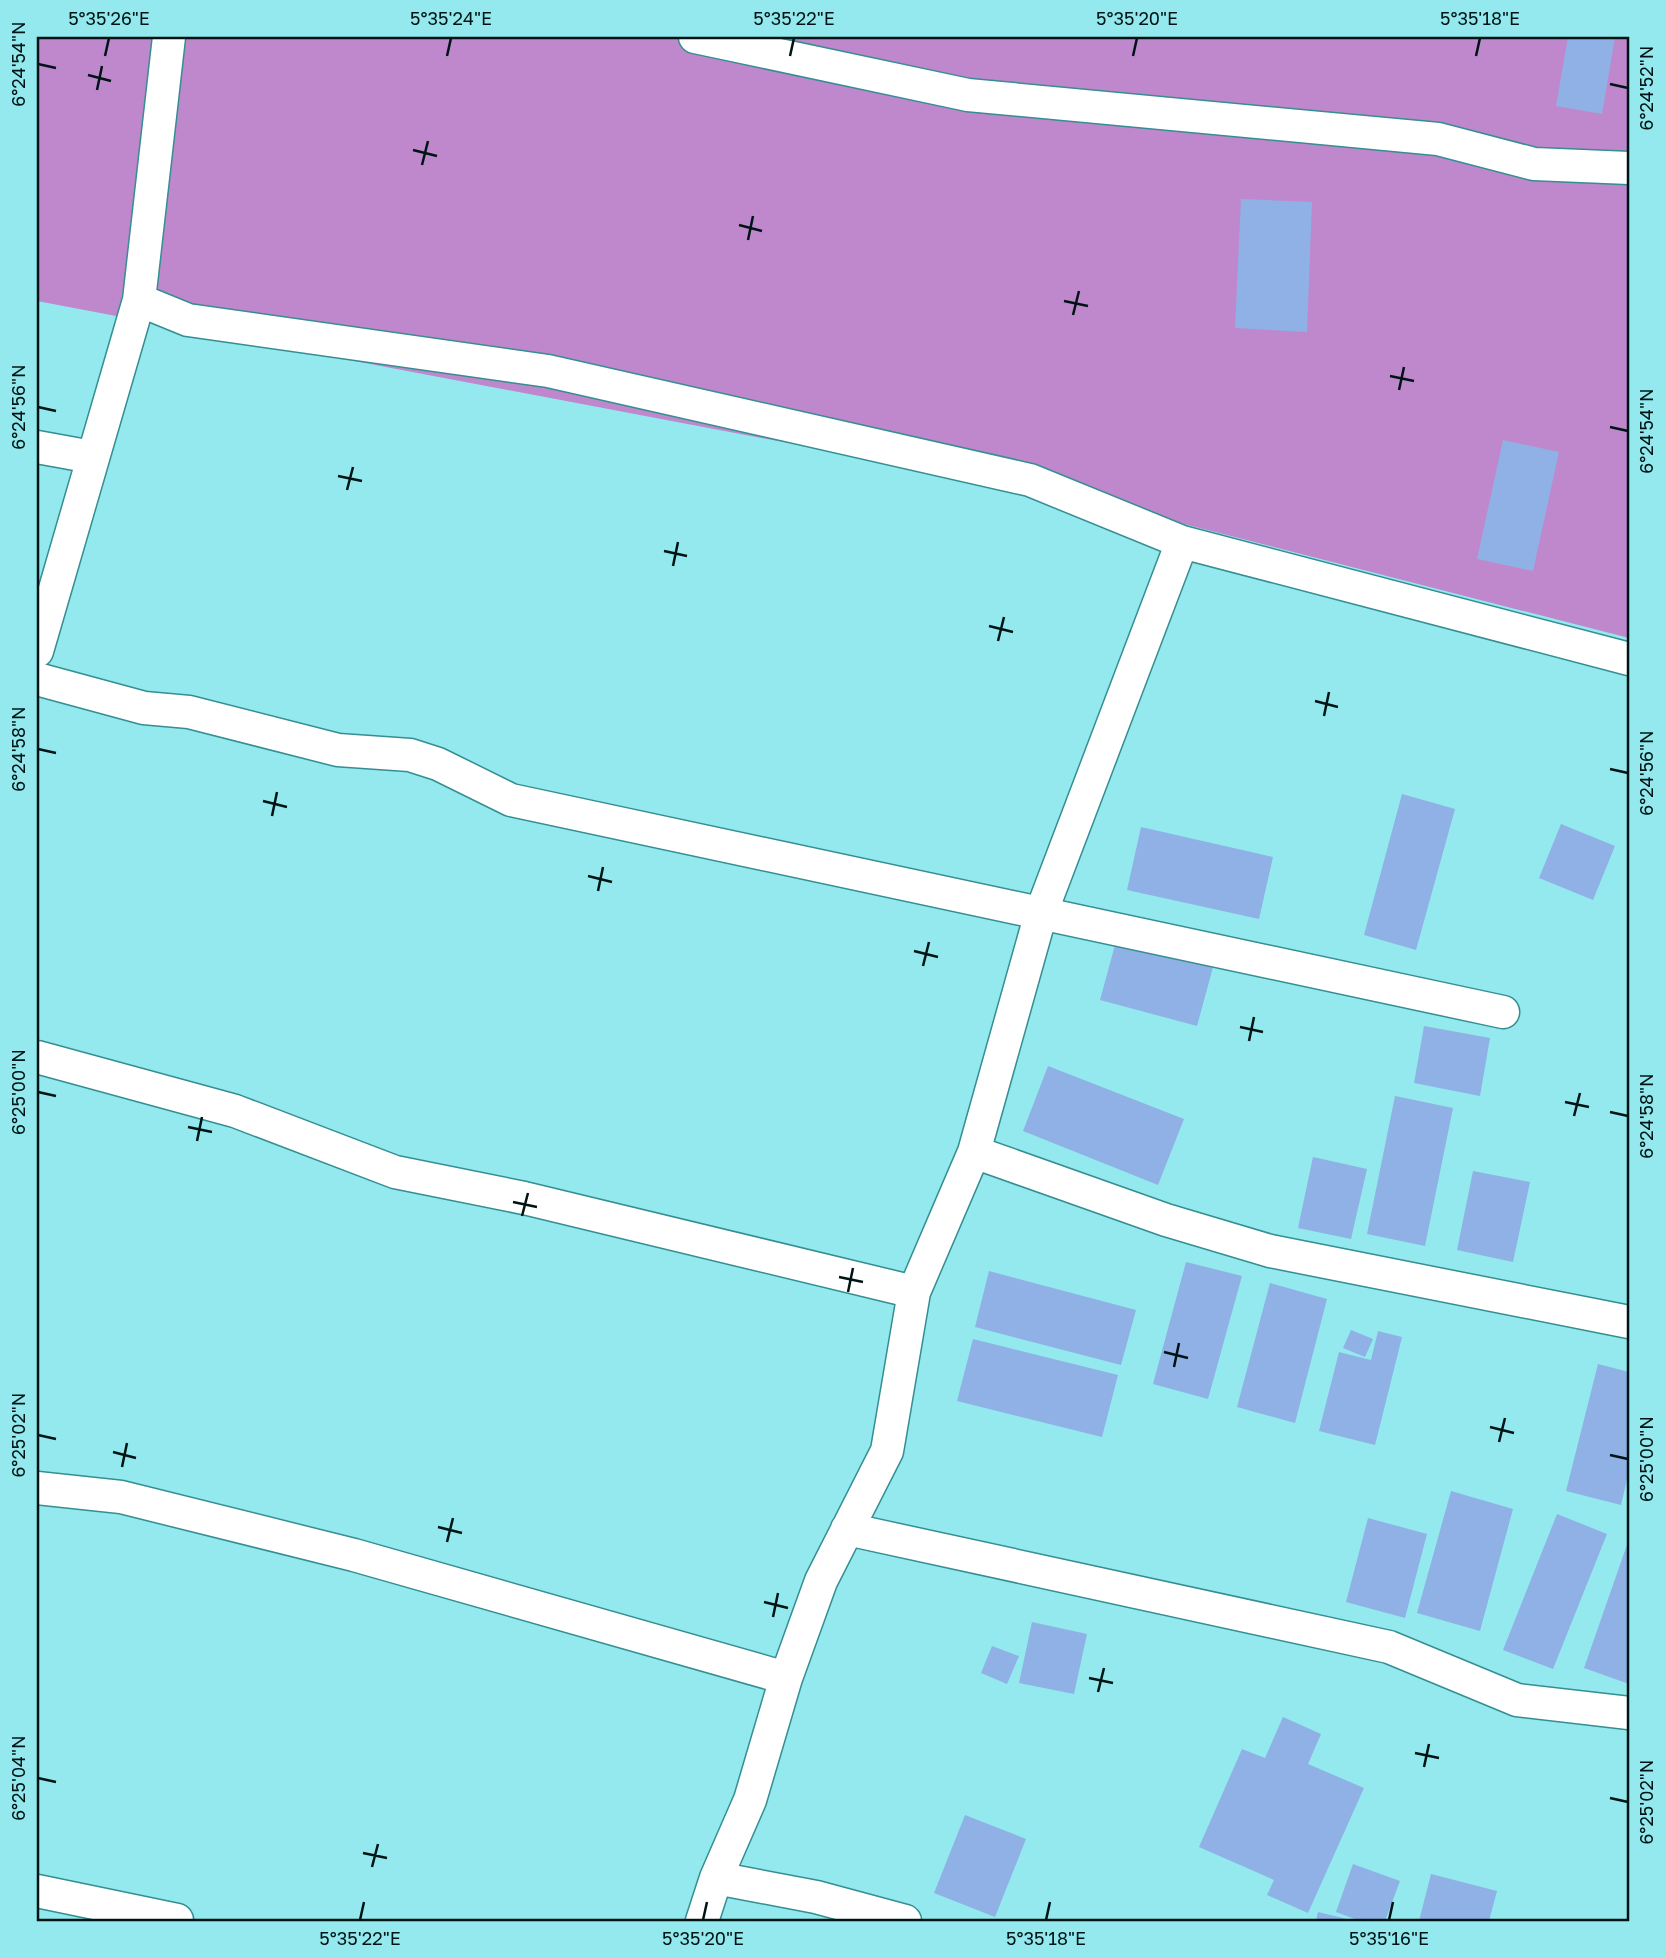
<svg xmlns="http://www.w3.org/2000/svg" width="1666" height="1958" font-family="'Golos Text',sans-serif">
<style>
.forest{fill:#bf88cd}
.building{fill:#90b1e5}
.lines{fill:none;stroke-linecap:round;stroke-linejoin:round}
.minor-casing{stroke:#348e92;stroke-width:35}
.minor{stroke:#fff;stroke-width:32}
.ticks{fill:none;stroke:#001415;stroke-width:2.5}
.neatline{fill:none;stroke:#001415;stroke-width:2.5}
.ticks-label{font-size:18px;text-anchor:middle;fill:#001415}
</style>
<rect width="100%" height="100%" fill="#93e9ed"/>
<!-- forest -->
<path class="forest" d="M 37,37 L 1629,37 L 1629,638 L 1090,500 L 37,301 Z"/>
<!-- building -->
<path class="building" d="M 1568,37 L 1615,37 L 1602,114 L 1556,106 Z
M 1241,199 L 1312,202 L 1307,332 L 1235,328 Z
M 1503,440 L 1559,452 L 1533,571 L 1477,559 Z
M 1402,794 L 1455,809 L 1416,950 L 1364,935 Z
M 1561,824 L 1615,846 L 1593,900 L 1539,878 Z
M 1141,827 L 1273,857 L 1259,919 L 1127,890 Z
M 1118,934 L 1215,960 L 1197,1026 L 1100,1000 Z
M 1424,1026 L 1490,1038 L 1480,1096 L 1414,1083 Z
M 1048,1066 L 1184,1119 L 1158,1185 L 1023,1131 Z
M 1395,1096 L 1453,1108 L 1425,1246 L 1367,1234 Z
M 1313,1157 L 1367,1169 L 1351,1239 L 1298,1228 Z
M 1473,1171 L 1530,1182 L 1513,1262 L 1457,1250 Z
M 1186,1262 L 1242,1276 L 1208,1399 L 1153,1384 Z
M 989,1271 L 1136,1310 L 1121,1365 L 975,1327 Z
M 1270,1283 L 1327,1299 L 1295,1423 L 1237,1407 Z
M 1351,1330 L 1373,1339 L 1365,1357 L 1343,1348 Z
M 1378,1331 L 1402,1337 L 1375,1445 L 1319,1431 L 1339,1352 L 1371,1360 Z
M 973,1339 L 1118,1375 L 1102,1437 L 957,1401 Z
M 1598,1364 L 1629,1372 L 1629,1471 L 1621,1505 L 1566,1491 Z
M 1451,1491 L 1513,1509 L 1480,1631 L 1417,1613 Z
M 1557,1514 L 1607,1534 L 1553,1669 L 1503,1650 Z
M 1368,1518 L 1427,1534 L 1405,1618 L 1346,1602 Z
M 1629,1539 L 1629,1684 L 1584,1668 Z
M 1032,1622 L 1087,1634 L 1074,1694 L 1019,1683 Z
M 992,1646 L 1019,1656 L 1007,1684 L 981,1673 Z
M 1283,1717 L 1321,1734 L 1308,1764 L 1364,1788 L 1308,1913 L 1267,1895 L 1274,1880 L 1199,1847 L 1242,1749 L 1265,1758 Z
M 965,1815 L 1026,1839 L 995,1917 L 934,1893 Z
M 1353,1864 L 1400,1881 L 1385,1921 L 1360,1921 L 1336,1912 Z
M 1431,1874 L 1497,1891 L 1489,1921 L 1419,1921 Z
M 1318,1912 L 1351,1920 L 1351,1921 L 1316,1921 Z"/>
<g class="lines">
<!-- minor casing -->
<g class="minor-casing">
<path id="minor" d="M 169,37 L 139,300 L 188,320 L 548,371 L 1030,480 L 1182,542 L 1629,659
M 695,37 L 968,95 L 1438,139 L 1534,164 L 1629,168
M 37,447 L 92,457
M 37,651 L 139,300
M 37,679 L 144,708 L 189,712 L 338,750 L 410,755 L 438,764 L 511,800 L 1503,1012
M 37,1057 L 235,1111 L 395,1172 L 524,1198 L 914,1292
M 974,1152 L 1166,1220 L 1270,1251 L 1629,1322
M 37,1488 L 121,1497 L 354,1555 L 786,1678
M 847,1529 L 1389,1647 L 1517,1700 L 1629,1713
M 716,1878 L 750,1800 L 786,1678 L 821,1581 L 887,1451 L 914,1292 L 974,1152 L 1041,913 L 1182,542
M 37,1891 L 177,1920
M 702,1921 L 716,1878 L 816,1897 L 905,1921"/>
</g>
<!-- minor -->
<use href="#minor" class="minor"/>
</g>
<!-- ticks -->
<path class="ticks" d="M 105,56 L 109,38M 447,56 L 451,38M 790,56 L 794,38M 1133,56 L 1137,38M 1476,56 L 1480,38M 38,64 L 56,68M 88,75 L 111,81M 1610,84 L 1628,88M 97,90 L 102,66M 413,150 L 437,156M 422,165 L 428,141M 739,225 L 762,231M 748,240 L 753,216M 1064,301 L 1088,306M 1073,315 L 1079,291M 1390,376 L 1414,381M 1399,390 L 1404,367M 38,407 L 56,411M 1610,427 L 1628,431M 338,476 L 362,481M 347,490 L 353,467M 664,551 L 687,556M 673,566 L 678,542M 989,626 L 1013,632M 998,641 L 1004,617M 1315,701 L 1338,707M 1324,716 L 1329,692M 38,749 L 56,753M 1610,769 L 1628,773M 263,801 L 287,807M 272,816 L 277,792M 588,876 L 612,882M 598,891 L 603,867M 914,951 L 938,957M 923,966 L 929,942M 1240,1027 L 1263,1032M 1249,1041 L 1254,1017M 38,1092 L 56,1096M 1565,1102 L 1589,1107M 1610,1112 L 1628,1116M 1574,1116 L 1580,1093M 188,1127 L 212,1132M 197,1141 L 202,1117M 513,1202 L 537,1207M 522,1216 L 528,1193M 839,1277 L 863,1282M 848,1292 L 853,1268M 1164,1352 L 1188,1358M 1174,1367 L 1179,1343M 1490,1427 L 1514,1433M 38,1435 L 56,1439M 1499,1442 L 1505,1418M 113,1452 L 136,1458M 1610,1455 L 1628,1459M 122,1467 L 127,1443M 438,1527 L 462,1533M 447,1542 L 453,1518M 764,1602 L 788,1608M 773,1617 L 778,1593M 1089,1678 L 1113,1683M 1098,1692 L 1104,1668M 1415,1753 L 1439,1758M 1424,1767 L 1429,1744M 38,1778 L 56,1782M 1610,1798 L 1628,1802M 363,1853 L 387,1858M 372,1867 L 378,1844M 360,1920 L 364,1902M 703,1920 L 707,1902M 1046,1920 L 1050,1902M 1389,1920 L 1393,1902"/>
<!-- border -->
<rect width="1666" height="1958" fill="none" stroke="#93e9ed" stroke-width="77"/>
<rect x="38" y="38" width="1590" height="1882" class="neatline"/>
<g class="ticks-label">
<text x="109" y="25">5°35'26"E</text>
<text x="451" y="25">5°35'24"E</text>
<text x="794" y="25">5°35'22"E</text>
<text x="1137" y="25">5°35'20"E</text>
<text x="1480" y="25">5°35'18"E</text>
<text transform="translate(19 64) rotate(-90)" y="6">6°24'54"N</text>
<text transform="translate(1647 88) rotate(-90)" y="6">6°24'52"N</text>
<text transform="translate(19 407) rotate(-90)" y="6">6°24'56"N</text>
<text transform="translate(1647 431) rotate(-90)" y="6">6°24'54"N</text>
<text transform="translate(19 749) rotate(-90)" y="6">6°24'58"N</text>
<text transform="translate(1647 773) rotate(-90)" y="6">6°24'56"N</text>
<text transform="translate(19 1092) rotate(-90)" y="6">6°25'00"N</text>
<text transform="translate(1647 1116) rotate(-90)" y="6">6°24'58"N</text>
<text transform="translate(19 1435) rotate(-90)" y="6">6°25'02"N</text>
<text transform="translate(1647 1459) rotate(-90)" y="6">6°25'00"N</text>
<text transform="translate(19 1778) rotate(-90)" y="6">6°25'04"N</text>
<text transform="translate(1647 1802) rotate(-90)" y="6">6°25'02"N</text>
<text x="360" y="1945">5°35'22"E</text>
<text x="703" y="1945">5°35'20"E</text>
<text x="1046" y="1945">5°35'18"E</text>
<text x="1389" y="1945">5°35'16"E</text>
</g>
</svg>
